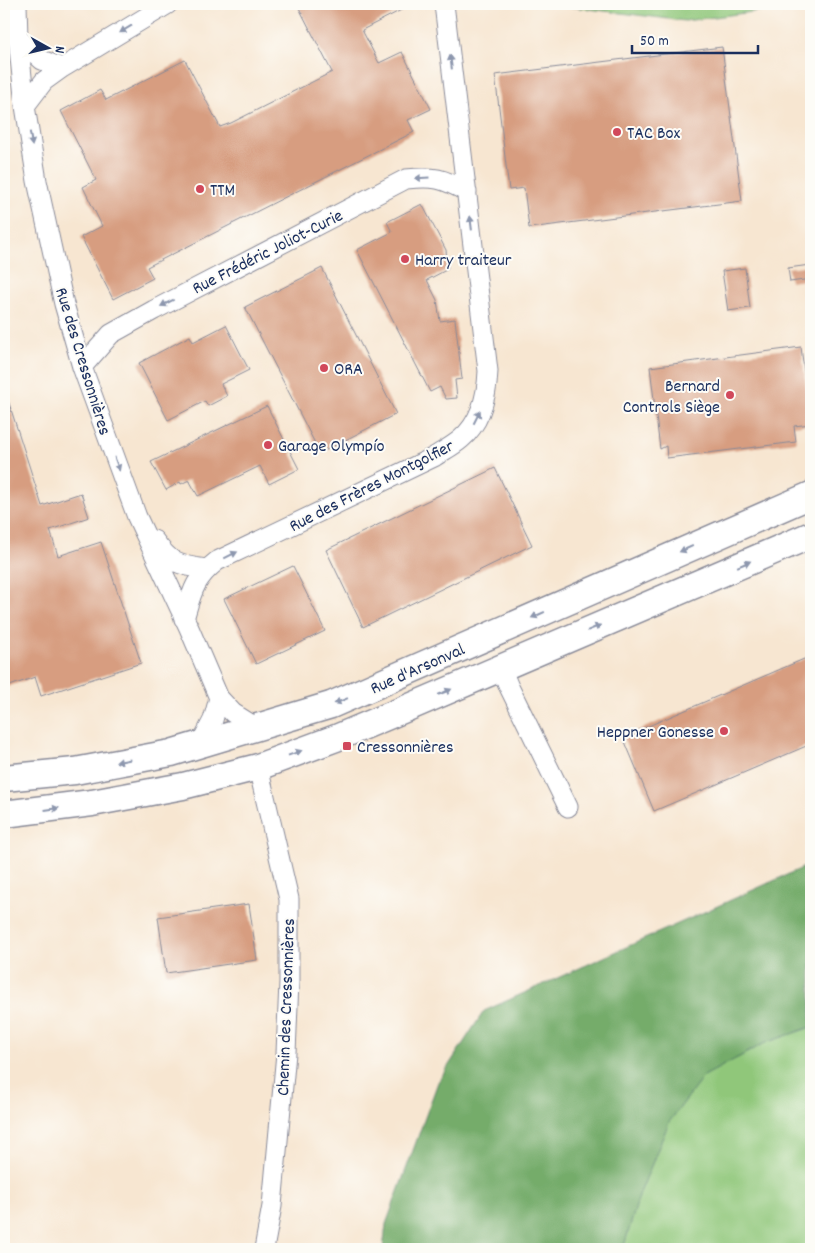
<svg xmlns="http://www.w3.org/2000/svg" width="815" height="1253" font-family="Dekko,sans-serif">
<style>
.green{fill:#90c77a;stroke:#567b6c}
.forest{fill:#74ac6a;stroke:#486e64}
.building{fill:#d79d80}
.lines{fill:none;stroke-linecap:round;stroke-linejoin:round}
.minor-casing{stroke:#898a98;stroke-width:21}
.secondary-casing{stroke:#898a98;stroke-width:29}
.minor{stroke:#fff;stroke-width:19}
.secondary{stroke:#fff;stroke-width:26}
.oneway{fill:#8d97ae}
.poi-dot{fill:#d1495b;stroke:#fdfcf7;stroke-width:2}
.labels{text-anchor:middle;stroke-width:4;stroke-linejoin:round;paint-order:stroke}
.poi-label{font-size:18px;fill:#1b2f5e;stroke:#fdfcf7;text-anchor:start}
.street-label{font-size:18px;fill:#1b2f5e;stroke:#fdfcf7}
</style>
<rect width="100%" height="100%" fill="#fdfcf7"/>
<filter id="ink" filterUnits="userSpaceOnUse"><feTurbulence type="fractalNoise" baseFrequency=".02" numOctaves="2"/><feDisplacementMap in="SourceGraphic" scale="10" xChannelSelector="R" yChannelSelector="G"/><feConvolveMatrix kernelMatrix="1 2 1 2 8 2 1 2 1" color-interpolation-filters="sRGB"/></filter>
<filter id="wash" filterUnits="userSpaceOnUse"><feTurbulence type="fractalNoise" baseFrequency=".0096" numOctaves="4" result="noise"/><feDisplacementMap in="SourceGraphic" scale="20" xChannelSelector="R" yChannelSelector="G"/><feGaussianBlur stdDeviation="1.12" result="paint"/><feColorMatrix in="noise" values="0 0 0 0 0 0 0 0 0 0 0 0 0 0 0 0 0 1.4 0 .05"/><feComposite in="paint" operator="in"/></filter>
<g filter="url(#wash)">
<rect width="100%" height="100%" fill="#f7e6d1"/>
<!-- green -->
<path class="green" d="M 549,4 L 811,4 L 685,21 Z
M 811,1027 L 811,1249 L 623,1249 L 640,1193 L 669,1122 L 704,1076 L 765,1043 Z"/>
<!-- forest -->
<path class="forest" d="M 811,864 L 811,1027 L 765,1043 L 704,1076 L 669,1122 L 640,1193 L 623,1249 L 383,1249 L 386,1224 L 438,1082 L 484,1011 Z"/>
<g id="blocks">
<!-- building -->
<path class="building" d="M 297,4 L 413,4 L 362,30 L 379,63 L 402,52 L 431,109 L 408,120 L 414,132 L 147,267 L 153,278 L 113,299 L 81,237 L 102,226 L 83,187 L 96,180 L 61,111 L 100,90 L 106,100 L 185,60 L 220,127 L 231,123 L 332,72 Z
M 722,47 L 742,201 L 529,228 L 524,188 L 509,190 L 495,75 Z
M 422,204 L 446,250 L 448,269 L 427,280 L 437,300 L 440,321 L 455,319 L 462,379 L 455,380 L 457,398 L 446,399 L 440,387 L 430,392 L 357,250 L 392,232 L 387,222 Z
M 810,265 L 811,279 L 790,282 L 788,268 Z
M 322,268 L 396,414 L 320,453 L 245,307 Z
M 745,268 L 750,308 L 728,311 L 722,271 Z
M 226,325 L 249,370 L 221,384 L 227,396 L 208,406 L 205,401 L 168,420 L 139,363 L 190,336 L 193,342 Z
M 801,347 L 811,424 L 794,426 L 796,442 L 667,458 L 666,446 L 660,449 L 650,367 Z
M 4,397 L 7,397 L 42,506 L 81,493 L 89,517 L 50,530 L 58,556 L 101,542 L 141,663 L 41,696 L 35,677 L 4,688 Z
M 267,406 L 299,469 L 269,484 L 260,466 L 198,496 L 189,480 L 181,484 L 180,482 L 166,490 L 151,462 Z
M 495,468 L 532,545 L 363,627 L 326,550 Z
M 293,566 L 325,631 L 256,664 L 224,599 Z
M 811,656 L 811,744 L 654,811 L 623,737 Z
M 249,904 L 257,960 L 166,973 L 158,917 Z"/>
</g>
</g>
<g filter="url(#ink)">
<use href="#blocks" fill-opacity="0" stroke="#898a98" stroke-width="1"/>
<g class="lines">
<!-- minor casing -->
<g class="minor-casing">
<path id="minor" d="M 17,4 L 18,38 L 25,106 L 37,181 L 64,304 L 82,367 L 137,517 L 189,628 L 219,698 L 233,713 L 257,728
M 18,38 L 42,60 L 62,68 L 168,4
M 25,106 L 44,81 L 62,68
M 82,367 L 111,334 L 154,310 L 406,179 C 434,176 443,178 467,192
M 154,540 C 171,564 178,565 206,569
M 184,619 C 192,592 194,579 217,561 L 434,457 C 443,451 453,446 461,439 C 480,423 487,396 488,371 L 444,4
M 501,668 L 509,687 L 568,807
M 201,743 L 213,720 L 219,698
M 258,767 L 289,899 L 289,982 L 286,1053 L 272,1206 L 264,1249"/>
</g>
<!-- secondary casing -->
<g class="secondary-casing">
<path id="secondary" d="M 4,778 L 75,771 L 171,753 L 331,705 L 811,495
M 4,814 L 92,803 L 183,786 L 258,767 L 336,738 L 412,706 L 811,535"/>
</g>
<!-- minor -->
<use href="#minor" class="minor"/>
<!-- secondary -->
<use href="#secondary" class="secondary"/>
</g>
<!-- one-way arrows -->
<defs><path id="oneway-solid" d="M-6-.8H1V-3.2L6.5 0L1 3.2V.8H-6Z" transform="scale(1.25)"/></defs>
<g class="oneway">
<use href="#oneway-solid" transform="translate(126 29) rotate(149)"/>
<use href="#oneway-solid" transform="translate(451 62) rotate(-97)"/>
<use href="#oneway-solid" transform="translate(31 139) rotate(81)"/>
<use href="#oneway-solid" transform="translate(422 178) rotate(177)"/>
<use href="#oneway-solid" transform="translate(471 223) rotate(-97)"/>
<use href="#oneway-solid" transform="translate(167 303) rotate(153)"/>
<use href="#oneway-solid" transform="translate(477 417) rotate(-63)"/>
<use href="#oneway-solid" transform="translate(117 464) rotate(70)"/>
<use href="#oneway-solid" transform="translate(686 549) rotate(156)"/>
<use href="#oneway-solid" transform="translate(231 555) rotate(-26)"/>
<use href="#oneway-solid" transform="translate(744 564) rotate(-23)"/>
<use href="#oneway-solid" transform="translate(538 615) rotate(156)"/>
<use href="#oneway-solid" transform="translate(594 628) rotate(-23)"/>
<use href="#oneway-solid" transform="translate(445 692) rotate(-23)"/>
<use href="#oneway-solid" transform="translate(341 701) rotate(158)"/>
<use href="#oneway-solid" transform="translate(295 753) rotate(-20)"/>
<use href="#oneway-solid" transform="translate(123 761) rotate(169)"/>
<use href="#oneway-solid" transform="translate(52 809) rotate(-8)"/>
</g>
</g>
<!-- markers -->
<g class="poi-dot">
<circle cx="617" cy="132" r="5"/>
<circle cx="200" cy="189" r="5"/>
<circle cx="405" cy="259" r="5"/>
<circle cx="324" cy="368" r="5"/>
<circle cx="730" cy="395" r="5"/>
<circle cx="268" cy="445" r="5"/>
<circle cx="724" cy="731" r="5"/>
<rect x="342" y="741" width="10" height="10" rx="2.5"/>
</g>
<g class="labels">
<!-- poi labels -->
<g class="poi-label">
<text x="627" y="138">TAC Box</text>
<text x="210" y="195">TTM</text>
<text x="415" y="265">Harry traiteur</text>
<text x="334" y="374">ORA</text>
<text x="720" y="391" text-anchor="end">Bernard<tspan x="720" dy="21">Controls Siège</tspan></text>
<text x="278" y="451">Garage Olympío</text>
<text x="714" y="737" text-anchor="end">Heppner Gonesse</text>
<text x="357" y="752">Cressonnières</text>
</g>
<!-- street labels -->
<g class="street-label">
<text transform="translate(267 251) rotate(-27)" y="6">Rue Frédéric Joliot-Curie</text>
<text transform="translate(84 361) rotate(73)" y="6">Rue des Cressonnières</text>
<text transform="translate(371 485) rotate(-27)" y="6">Rue des Frères Montgolfier</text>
<text transform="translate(417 668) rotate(-24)" y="6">Rue d'Arsonval</text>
<text transform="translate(285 1007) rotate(-88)" y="6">Chemin des Cressonnières</text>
</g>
</g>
<!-- margin -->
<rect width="815" height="1253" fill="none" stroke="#fdfcf7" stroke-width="20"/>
<!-- north arrow -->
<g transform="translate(48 48) rotate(98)" stroke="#fdfcf7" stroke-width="4" paint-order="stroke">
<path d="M0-4L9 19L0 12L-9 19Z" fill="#1b2f5e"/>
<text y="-8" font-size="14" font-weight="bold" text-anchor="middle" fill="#1b2f5e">N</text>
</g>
<!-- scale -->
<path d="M632 45v8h126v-8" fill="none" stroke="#1b2f5e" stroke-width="2.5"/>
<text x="640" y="45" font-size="15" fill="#1b2f5e" stroke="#fdfcf7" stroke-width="4" paint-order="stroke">50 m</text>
</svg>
